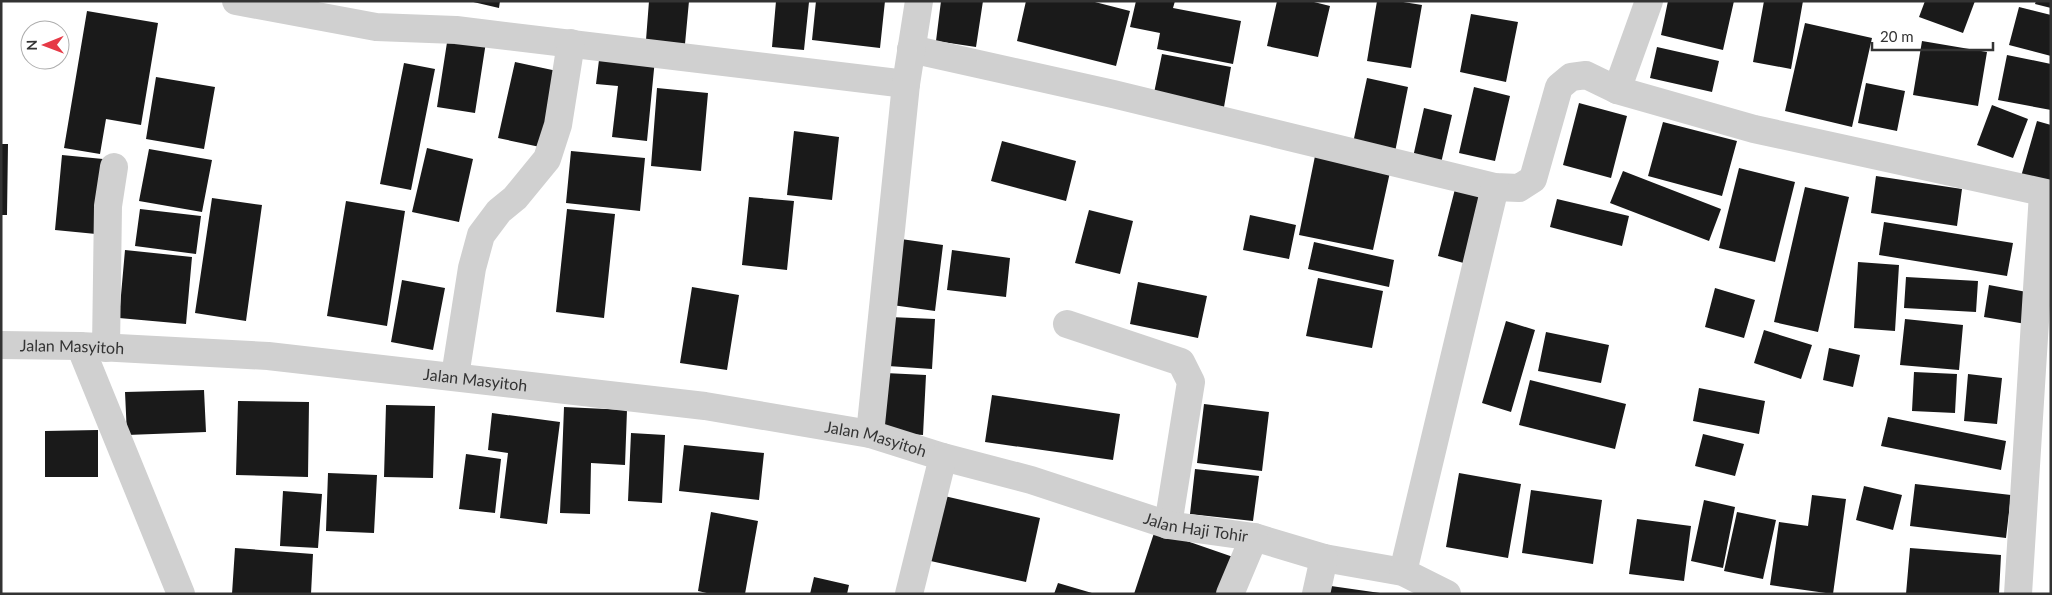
<svg xmlns="http://www.w3.org/2000/svg" width="2052" height="595" font-family="Lato,sans-serif">
<style>
.building{fill:#1a1a1a}
.lines{fill:none;stroke-linecap:round;stroke-linejoin:round}
.minor{stroke:#d0d0d0;stroke-width:28}
.labels{text-anchor:middle;stroke-width:5;stroke-linejoin:round;paint-order:stroke}
.street-label{font-size:16px;fill:#333;stroke:#fff}
</style>
<rect width="100%" height="100%" fill="#fff"/>
<!-- building -->
<path class="building" d="M 469,1 L 500,1 L 499,8 Z
M 649,1 L 689,1 L 685,44 L 646,40 Z
M 776,1 L 809,2 L 804,50 L 772,47 Z
M 816,1 L 885,1 L 880,48 L 812,40 Z
M 941,1 L 983,1 L 976,47 L 936,41 Z
M 1026,1 L 1091,1 L 1130,11 L 1116,66 L 1017,41 Z
M 1136,1 L 1175,1 L 1173,8 L 1241,21 L 1233,64 L 1157,49 L 1160,33 L 1130,27 Z
M 1277,1 L 1310,1 L 1330,6 L 1318,57 L 1267,46 Z
M 1377,1 L 1397,1 L 1422,5 L 1411,68 L 1367,61 Z
M 1668,1 L 1734,1 L 1723,50 L 1661,35 Z
M 1764,1 L 1803,1 L 1791,69 L 1753,62 Z
M 1925,1 L 1975,1 L 1963,33 L 1919,17 Z
M 2036,1 L 2051,1 L 2051,8 L 2035,4 Z
M 2019,7 L 2051,15 L 2051,56 L 2009,45 Z
M 87,11 L 158,23 L 141,125 L 106,119 L 100,154 L 64,148 Z
M 1471,14 L 1518,22 L 1506,82 L 1460,72 Z
M 1805,23 L 1872,38 L 1852,127 L 1785,111 Z
M 448,36 L 486,42 L 475,113 L 437,107 Z
M 1922,41 L 1987,52 L 1978,106 L 1913,95 Z
M 1657,47 L 1719,61 L 1712,92 L 1650,78 Z
M 600,52 L 655,59 L 647,141 L 612,137 L 618,86 L 596,84 Z
M 1162,54 L 1231,67 L 1224,107 L 1154,93 Z
M 2007,55 L 2051,64 L 2051,110 L 1998,100 Z
M 515,62 L 557,71 L 540,147 L 498,138 Z
M 404,63 L 435,69 L 411,190 L 380,184 Z
M 156,77 L 215,87 L 204,149 L 146,139 Z
M 1367,78 L 1408,87 L 1395,152 L 1353,143 Z
M 1866,83 L 1905,91 L 1897,131 L 1858,123 Z
M 1474,87 L 1510,96 L 1495,161 L 1459,153 Z
M 657,88 L 708,93 L 701,171 L 651,166 Z
M 1579,103 L 1627,116 L 1611,178 L 1563,165 Z
M 1992,105 L 2028,119 L 2013,158 L 1977,145 Z
M 1424,108 L 1452,115 L 1439,172 L 1411,166 Z
M 2037,121 L 2051,125 L 2051,189 L 2020,180 Z
M 1663,122 L 1737,141 L 1722,196 L 1648,176 Z
M 794,131 L 839,137 L 832,200 L 787,195 Z
M 1002,141 L 1076,161 L 1066,201 L 991,181 Z
M 1,144 L 8,144 L 7,215 L 1,215 Z
M 427,148 L 473,159 L 459,222 L 412,212 Z
M 149,149 L 212,160 L 202,212 L 139,201 Z
M 571,151 L 645,158 L 640,211 L 566,203 Z
M 62,155 L 103,159 L 96,234 L 55,230 Z
M 1315,156 L 1390,172 L 1373,250 L 1299,235 Z
M 1739,168 L 1795,182 L 1775,262 L 1719,248 Z
M 1623,171 L 1721,209 L 1709,241 L 1610,203 Z
M 1876,176 L 1962,189 L 1957,226 L 1871,213 Z
M 1456,185 L 1490,194 L 1471,265 L 1438,256 Z
M 1805,187 L 1849,197 L 1818,332 L 1774,322 Z
M 749,197 L 794,201 L 787,270 L 742,265 Z
M 212,198 L 262,205 L 246,321 L 195,313 Z
M 1557,199 L 1629,216 L 1622,246 L 1550,227 Z
M 346,201 L 405,211 L 387,326 L 327,316 Z
M 140,209 L 201,216 L 196,254 L 135,246 Z
M 567,209 L 615,214 L 604,318 L 556,312 Z
M 1089,210 L 1133,221 L 1120,274 L 1075,263 Z
M 1250,215 L 1296,225 L 1289,259 L 1243,250 Z
M 1884,222 L 2013,243 L 2007,276 L 1879,255 Z
M 901,239 L 943,245 L 935,311 L 892,305 Z
M 1314,242 L 1394,260 L 1389,287 L 1308,269 Z
M 125,250 L 192,257 L 186,324 L 119,318 Z
M 952,250 L 1010,258 L 1006,297 L 947,290 Z
M 1858,262 L 1899,265 L 1895,331 L 1854,328 Z
M 1906,277 L 1978,281 L 1976,312 L 1904,308 Z
M 1318,278 L 1383,291 L 1372,348 L 1306,336 Z
M 402,280 L 445,288 L 433,350 L 391,342 Z
M 1138,282 L 1207,296 L 1198,338 L 1130,324 Z
M 1989,285 L 2032,293 L 2026,324 L 1984,317 Z
M 692,287 L 739,295 L 727,370 L 680,363 Z
M 1715,288 L 1755,300 L 1744,338 L 1705,327 Z
M 890,317 L 935,319 L 932,369 L 888,366 Z
M 1905,319 L 1963,325 L 1959,370 L 1900,365 Z
M 1506,321 L 1535,330 L 1511,412 L 1482,403 Z
M 1764,330 L 1812,345 L 1801,379 L 1754,363 Z
M 1546,332 L 1609,345 L 1601,383 L 1538,371 Z
M 1829,348 L 1860,355 L 1853,387 L 1823,380 Z
M 1914,372 L 1957,374 L 1955,413 L 1912,411 Z
M 885,373 L 926,375 L 923,435 L 881,432 Z
M 1968,374 L 2002,378 L 1997,424 L 1964,421 Z
M 1530,380 L 1626,404 L 1615,449 L 1519,425 Z
M 1699,388 L 1765,401 L 1759,434 L 1693,421 Z
M 204,390 L 206,432 L 127,435 L 125,392 Z
M 992,395 L 1120,414 L 1113,460 L 985,442 Z
M 238,401 L 309,402 L 308,477 L 236,475 Z
M 1204,404 L 1269,412 L 1262,471 L 1197,463 Z
M 386,405 L 435,406 L 433,478 L 384,477 Z
M 564,407 L 627,410 L 625,465 L 591,463 L 590,514 L 560,513 Z
M 492,413 L 560,422 L 547,524 L 500,518 L 508,453 L 488,450 Z
M 1888,417 L 2006,441 L 2001,470 L 1881,446 Z
M 98,430 L 98,477 L 45,477 L 45,431 Z
M 631,433 L 665,435 L 662,503 L 628,501 Z
M 1703,434 L 1744,444 L 1735,476 L 1695,466 Z
M 684,445 L 764,453 L 759,500 L 679,491 Z
M 466,454 L 501,459 L 495,513 L 459,509 Z
M 1195,469 L 1259,476 L 1253,521 L 1190,514 Z
M 328,473 L 377,475 L 374,533 L 326,531 Z
M 1459,473 L 1521,484 L 1508,558 L 1446,547 Z
M 1915,484 L 2011,495 L 2006,538 L 1910,526 Z
M 1864,486 L 1902,495 L 1893,530 L 1856,520 Z
M 1531,490 L 1602,500 L 1593,564 L 1522,553 Z
M 283,491 L 322,494 L 318,548 L 280,546 Z
M 940,495 L 1040,518 L 1026,582 L 926,560 Z
M 1812,495 L 1846,499 L 1833,594 L 1770,585 L 1779,522 L 1808,526 Z
M 1704,500 L 1735,507 L 1723,568 L 1691,561 Z
M 711,512 L 758,521 L 745,594 L 711,594 L 698,591 Z
M 1737,512 L 1776,520 L 1763,579 L 1724,571 Z
M 1637,519 L 1691,526 L 1684,581 L 1629,574 Z
M 1155,530 L 1236,558 L 1224,594 L 1134,594 Z
M 235,548 L 313,554 L 311,594 L 232,594 Z
M 1910,548 L 2001,555 L 1999,594 L 1906,594 Z
M 814,577 L 849,585 L 847,594 L 810,594 Z
M 1058,583 L 1092,593 L 1092,594 L 1054,594 Z
M 1324,585 L 1380,593 L 1380,594 L 1322,594 Z"/>
<g class="lines">
<!-- minor -->
<g class="minor">
<path d="M 236,1 L 376,27 L 456,30 L 906,84"/>
<path d="M 911,49 L 1113,94 L 1495,187 L 1519,188 L 1533,179 L 1559,87 L 1571,77 L 1586,75 L 1617,90 L 1754,129 L 2051,194"/>
<path d="M 1617,90 L 1649,1"/>
<path d="M 1067,324 L 1181,362 L 1191,382 L 1168,525"/>
<path id="s1" d="M 1,345 L 80,346 L 268,356 L 705,406 L 870,434 L 943,457 L 1031,480 L 1168,525 L 1254,537 L 1324,558 L 1403,572 L 1447,594"/>
<path d="M 80,346 L 181,594"/>
<path d="M 106,348 L 108,206 L 114,167"/>
<path d="M 455,376 L 472,268 L 481,235 L 499,211 L 515,198 L 547,159 L 558,125 L 571,43"/>
<path d="M 870,434 L 906,84 L 919,1"/>
<path d="M 1403,572 L 1495,187"/>
<path d="M 909,594 L 943,457"/>
<path d="M 1230,594 L 1254,537"/>
<path d="M 1316,594 L 1324,558"/>
<path d="M 2018,594 L 2043,193"/>
</g>
</g>
<g class="labels">
<!-- street labels -->
<g class="street-label">
<text dy="6" stroke="none"><textPath href="#s1" startOffset="71">Jalan Masyitoh</textPath></text>
<text dy="6" stroke="none"><textPath href="#s1" startOffset="476">Jalan Masyitoh</textPath></text>
<text dy="6" stroke="none"><textPath href="#s1" startOffset="881">Jalan Masyitoh</textPath></text>
<text dy="6" stroke="none"><textPath href="#s1" startOffset="1214">Jalan Haji Tohir</textPath></text>
</g>
</g>
<!-- border -->
<rect width="2052" height="595" fill="none" stroke="#333333" stroke-width="5"/>
<!-- north arrow -->
<g transform="translate(45 45) rotate(269)"><circle r="24" fill="#ffffff" stroke="#adadad"/>
<path d="M0-4L9 19L0 12L-9 19Z" fill="#e63946"/>
<text y="-8" font-size="14" font-weight="bold" text-anchor="middle" fill="#333333">N</text>
</g>
<!-- scale -->
<path d="M1872 42v8h121v-8" fill="none" stroke="#333333" stroke-width="2.5"/>
<text x="1880" y="42" font-size="15" fill="#333333" stroke="#ffffff" stroke-width="4" paint-order="stroke">20 m</text>
</svg>
